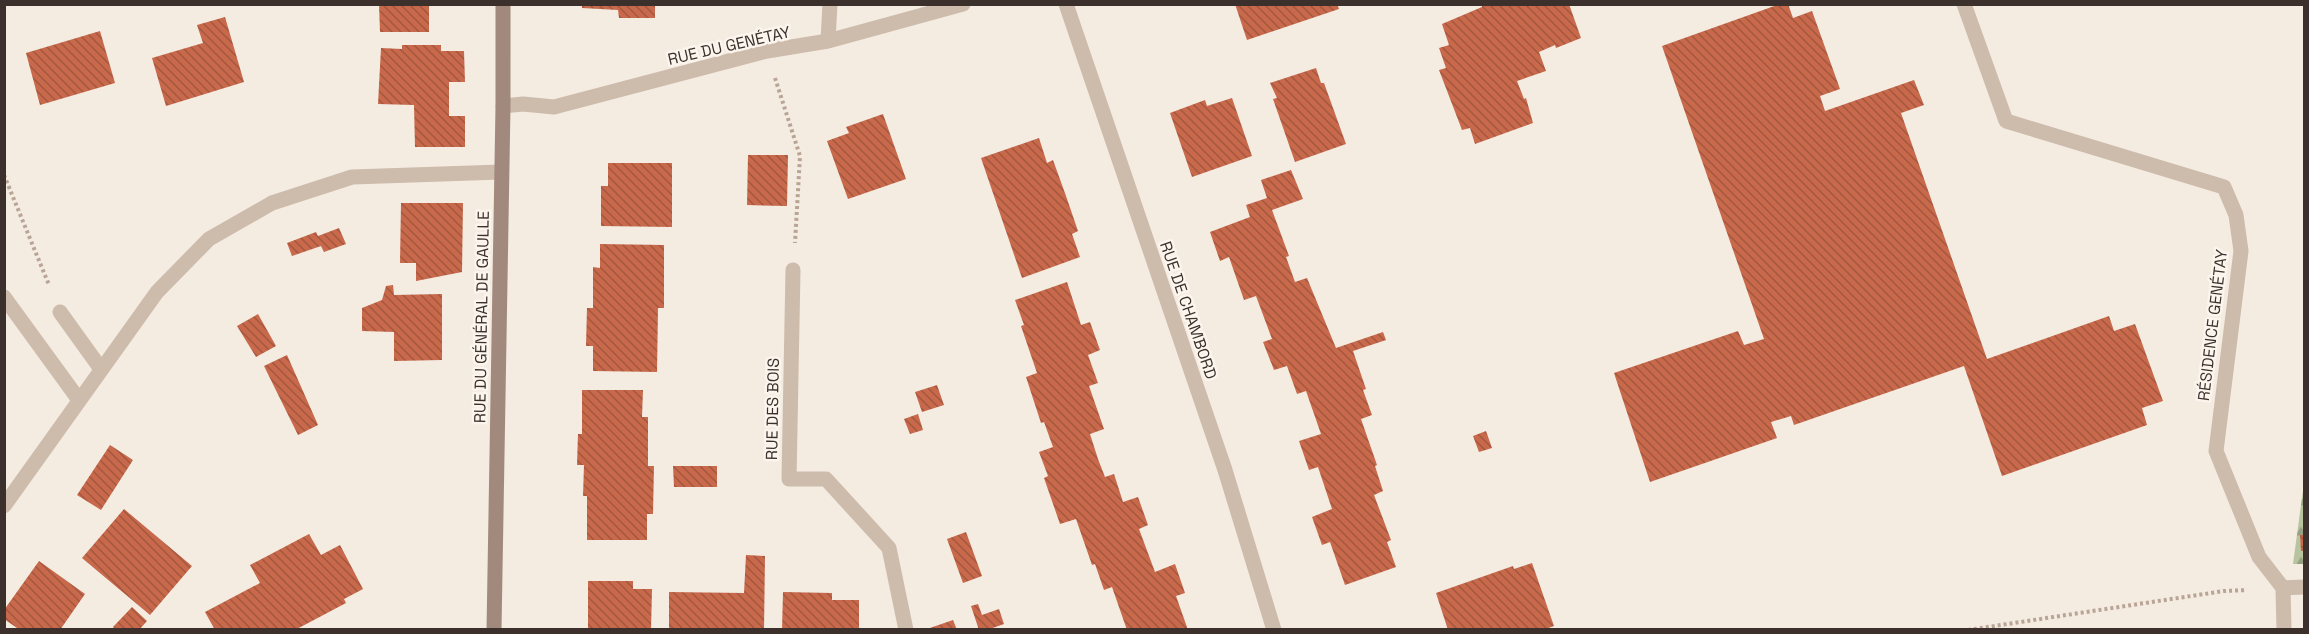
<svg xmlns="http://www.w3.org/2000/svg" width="2309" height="634" font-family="'Space Grotesk',sans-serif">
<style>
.forest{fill:url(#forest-firs)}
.building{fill:url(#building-back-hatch)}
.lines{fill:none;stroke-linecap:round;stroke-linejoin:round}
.path{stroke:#b9a596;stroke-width:4;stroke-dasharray:3 3;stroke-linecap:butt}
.lane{stroke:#cdbbac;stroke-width:15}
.street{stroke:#cdbbac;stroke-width:15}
.secondary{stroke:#a18a7d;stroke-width:15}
.labels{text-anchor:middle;stroke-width:5;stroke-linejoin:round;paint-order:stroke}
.street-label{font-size:16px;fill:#3b302b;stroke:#fbf5ee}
</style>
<defs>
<pattern id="forest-firs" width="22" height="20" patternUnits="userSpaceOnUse" patternTransform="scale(1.5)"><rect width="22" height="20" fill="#b8c4a0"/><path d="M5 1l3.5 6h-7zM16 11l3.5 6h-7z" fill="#97a083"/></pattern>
<pattern id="building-back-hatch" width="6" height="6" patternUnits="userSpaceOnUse" patternTransform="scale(1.5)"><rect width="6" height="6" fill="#c8694b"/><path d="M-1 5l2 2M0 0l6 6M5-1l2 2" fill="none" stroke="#a4573f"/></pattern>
</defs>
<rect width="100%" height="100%" fill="#f4ebe1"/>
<!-- forest -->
<path class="forest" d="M 2304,483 L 2304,564 L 2293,564 Z"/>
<!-- building -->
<path class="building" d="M 379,4 L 429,4 L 429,32 L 380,32 Z
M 582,4 L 655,4 L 655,18 L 619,18 L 618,10 L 582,8 Z
M 1235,4 L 1337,4 L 1339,9 L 1247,40 Z
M 1482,4 L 1569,4 L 1581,38 L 1556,48 L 1555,45 L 1539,52 L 1546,71 L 1517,81 L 1524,99 L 1526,98 L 1533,123 L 1475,144 L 1470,128 L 1462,130 L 1439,70 L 1446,68 L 1439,48 L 1449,45 L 1442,24 L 1482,7 Z
M 1780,4 L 1788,4 L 1793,18 L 1812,11 L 1840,89 L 1820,96 L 1825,111 L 1914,80 L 1924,105 L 1901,113 L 1987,359 L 2109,316 L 2114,331 L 2135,324 L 2163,401 L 2142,408 L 2147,425 L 2002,476 L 1964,366 L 1794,425 L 1791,416 L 1771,422 L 1777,438 L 1650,482 L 1614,373 L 1738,331 L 1744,345 L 1764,339 L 1662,46 Z
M 225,17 L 244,82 L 166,106 L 152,58 L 203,43 L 197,25 Z
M 100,31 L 115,83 L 40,105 L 26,53 Z
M 402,45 L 441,45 L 441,51 L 464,51 L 465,82 L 449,82 L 449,116 L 465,116 L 465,147 L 415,147 L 414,105 L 378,104 L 381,48 L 402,49 Z
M 1316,68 L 1321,83 L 1324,83 L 1346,144 L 1295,162 L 1273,99 L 1277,98 L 1270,83 Z
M 1232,98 L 1252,156 L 1192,177 L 1170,113 L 1205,100 L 1207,106 Z
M 883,114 L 906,179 L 848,199 L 827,141 L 849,133 L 846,127 Z
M 1039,138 L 1047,163 L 1053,160 L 1066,196 L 1078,231 L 1072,234 L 1080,257 L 1022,278 L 981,158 Z
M 748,155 L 788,155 L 787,206 L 747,205 Z
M 608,163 L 672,163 L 672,227 L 601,226 L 601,186 L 608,186 Z
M 1291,170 L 1303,199 L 1272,210 L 1289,256 L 1286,257 L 1295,282 L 1307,278 L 1336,348 L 1383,332 L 1386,340 L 1353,351 L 1366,389 L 1363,390 L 1372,415 L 1361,419 L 1377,465 L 1375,466 L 1383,491 L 1374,495 L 1391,540 L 1387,542 L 1396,567 L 1345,585 L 1330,542 L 1322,545 L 1312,517 L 1332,509 L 1318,467 L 1309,470 L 1299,441 L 1321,434 L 1306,391 L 1297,394 L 1287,366 L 1274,370 L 1263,342 L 1272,339 L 1256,296 L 1244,300 L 1229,257 L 1220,261 L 1210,232 L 1250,217 L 1246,205 L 1267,198 L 1261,180 Z
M 401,203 L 463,203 L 462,272 L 416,281 L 416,263 L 400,263 Z
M 339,228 L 346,244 L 324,252 L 321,246 L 292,256 L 287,243 L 316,232 L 318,236 Z
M 600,244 L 664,245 L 664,308 L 658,308 L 657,372 L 593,371 L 593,346 L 586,346 L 587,308 L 593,308 L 593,267 L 600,268 Z
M 1067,282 L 1081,325 L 1090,322 L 1100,350 L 1088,355 L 1098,383 L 1089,386 L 1104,429 L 1090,434 L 1098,459 L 1105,477 L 1114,474 L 1123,502 L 1138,497 L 1148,525 L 1139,529 L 1155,572 L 1175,564 L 1185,593 L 1176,596 L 1188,630 L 1127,630 L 1112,587 L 1104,590 L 1095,564 L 1092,565 L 1076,519 L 1060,524 L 1044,478 L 1048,476 L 1039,452 L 1053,447 L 1044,422 L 1041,423 L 1026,377 L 1037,373 L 1021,326 L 1024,325 L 1015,300 Z
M 393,285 L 394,295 L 442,294 L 442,360 L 394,361 L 394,332 L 362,331 L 362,308 L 382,300 L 386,286 Z
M 258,314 L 276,346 L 256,357 L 237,326 Z
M 287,355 L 318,425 L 298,435 L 264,366 Z
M 937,385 L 944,405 L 922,412 L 915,392 Z
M 582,390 L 643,390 L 642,417 L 648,417 L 648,466 L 654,466 L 653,514 L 647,514 L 647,540 L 587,540 L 587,496 L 583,496 L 584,465 L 577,465 L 578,434 L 582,434 Z
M 918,414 L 923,430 L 910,434 L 904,419 Z
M 1486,431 L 1492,448 L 1479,452 L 1473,436 Z
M 110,445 L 133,460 L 101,510 L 77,495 Z
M 673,466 L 717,466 L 717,487 L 674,487 Z
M 124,509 L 192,566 L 150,615 L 82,558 Z
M 966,532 L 982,576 L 963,583 L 947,539 Z
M 309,534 L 321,555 L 340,545 L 363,589 L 344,599 L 346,603 L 295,630 L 215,630 L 205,612 L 260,583 L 250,565 Z
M 2300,535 L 2304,535 L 2304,551 L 2301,551 Z
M 746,555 L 765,556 L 764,630 L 669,630 L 669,592 L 744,593 Z
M 39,561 L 85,594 L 60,630 L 20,630 L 4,619 L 4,610 Z
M 1532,563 L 1554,626 L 1543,630 L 1448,630 L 1436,593 L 1513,566 L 1514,569 Z
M 588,581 L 633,581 L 633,589 L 652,589 L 651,630 L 588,630 Z
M 783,592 L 832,593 L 832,600 L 859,600 L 859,630 L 782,630 Z
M 978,604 L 982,615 L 999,609 L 1004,624 L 987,630 L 979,630 L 971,606 Z
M 132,607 L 147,621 L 139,630 L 116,630 L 113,627 Z
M 953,620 L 957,630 L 927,630 L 927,629 Z"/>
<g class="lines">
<!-- path -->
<path class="path" d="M 775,78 L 800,156 L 795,243
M 4,175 L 49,285
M 1968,630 L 2224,591 L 2247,590"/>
<!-- lane -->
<path class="lane" d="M 1964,4 L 2006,121 L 2224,187 L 2236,215 L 2241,251 L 2216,451 L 2259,557 L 2283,588 L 2284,630"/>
<!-- street -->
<path class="street" d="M 1066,4 L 1225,470 L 1274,630
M 828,41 L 830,4
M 503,106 L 523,104 L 554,107 L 767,51 L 828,41 L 963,4
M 793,270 L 789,479 L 826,479 L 889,548 L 906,630
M 4,297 L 79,400
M 60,312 L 101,369
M 4,506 L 157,292 L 209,239 L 272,203 L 352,177 L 501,172
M 2283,588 L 2304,587"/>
<!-- secondary -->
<path class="secondary" d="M 494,630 L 503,106 L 503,4"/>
</g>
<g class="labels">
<!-- street labels -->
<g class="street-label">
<text transform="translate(729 45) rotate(-13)" y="6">RUE DU GENÉTAY</text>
<text transform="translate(1189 310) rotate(71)" y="6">RUE DE CHAMBORD</text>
<text transform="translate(481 317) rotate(-89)" y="6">RUE DU GÉNÉRAL DE GAULLE</text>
<text transform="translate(2212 325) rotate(-83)" y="6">RÉSIDENCE GENÉTAY</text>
<text transform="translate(772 409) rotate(-89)" y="6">RUE DES BOIS</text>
</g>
</g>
<!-- border -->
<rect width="2309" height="634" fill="none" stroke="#3b302b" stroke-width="12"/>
</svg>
